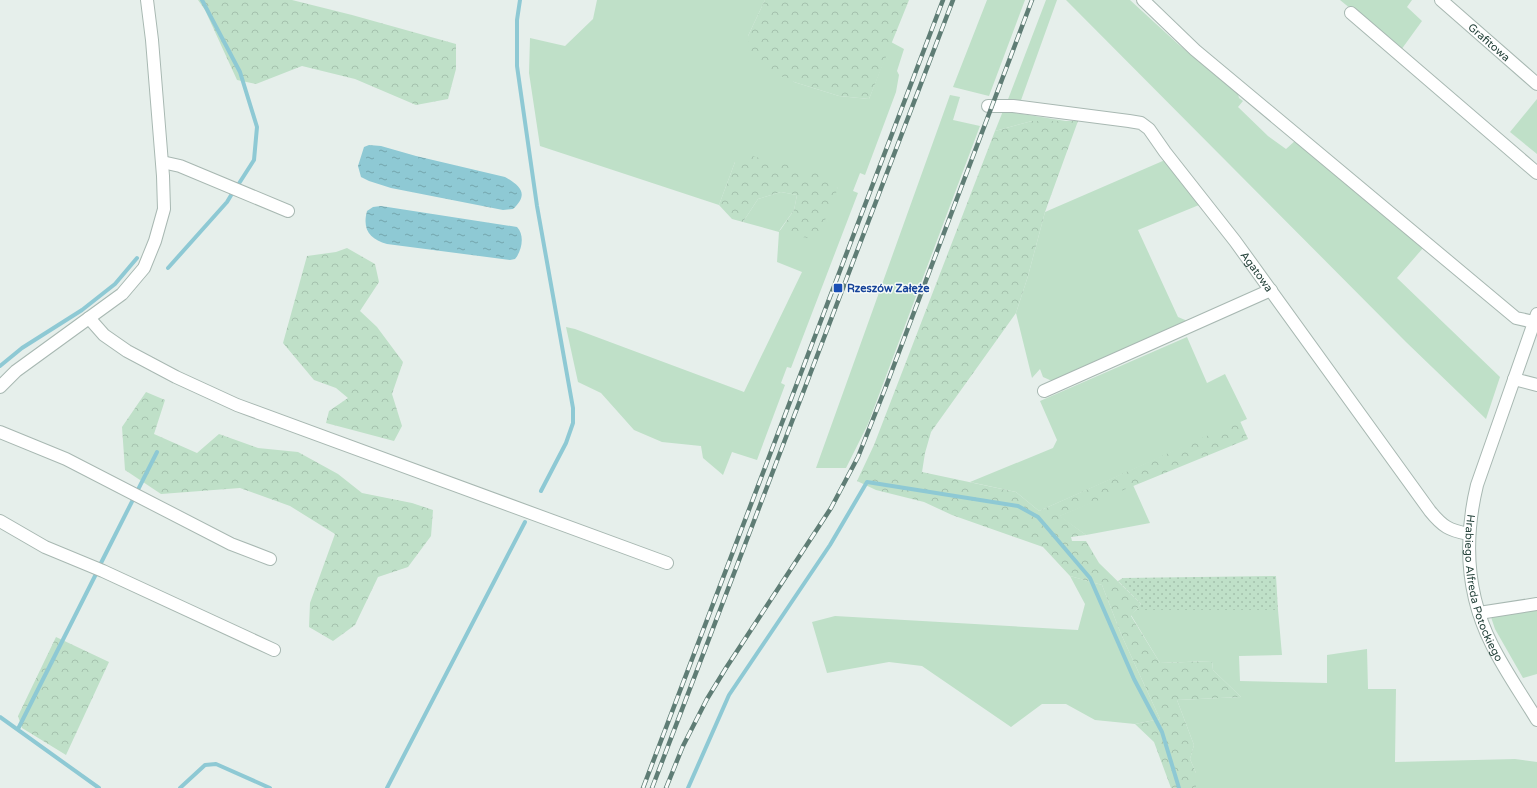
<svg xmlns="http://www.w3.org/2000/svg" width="1537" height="788" font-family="'Varela Round',sans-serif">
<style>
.green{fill:#bfe0c8}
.forest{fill:url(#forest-crowns)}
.garden{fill:url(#garden-dots)}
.water{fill:url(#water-ripples)}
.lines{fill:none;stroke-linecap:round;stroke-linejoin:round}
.stream{stroke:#8ec9d4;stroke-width:4}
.minor-casing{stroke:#a8b8b2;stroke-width:14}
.minor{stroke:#fff;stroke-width:12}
.rail-casing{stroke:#5f7d75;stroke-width:4.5}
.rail{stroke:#f7fbf9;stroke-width:3;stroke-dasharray:9;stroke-linecap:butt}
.transit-dot{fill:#1a4fb4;stroke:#f7fbf9;stroke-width:1.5}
.labels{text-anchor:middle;stroke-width:3;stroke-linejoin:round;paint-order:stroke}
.street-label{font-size:11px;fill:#24423a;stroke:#f7fbf9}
.transit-label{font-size:11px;font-weight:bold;fill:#164399;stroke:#f7fbf9;text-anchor:start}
</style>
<defs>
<pattern id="forest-crowns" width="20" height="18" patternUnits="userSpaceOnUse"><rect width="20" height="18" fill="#bfe0c8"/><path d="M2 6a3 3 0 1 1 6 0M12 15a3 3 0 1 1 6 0" fill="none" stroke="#a4c1ad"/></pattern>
<pattern id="garden-dots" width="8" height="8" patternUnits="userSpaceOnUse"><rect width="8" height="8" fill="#bfe0c8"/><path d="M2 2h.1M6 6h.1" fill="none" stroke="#a4c1ad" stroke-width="1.8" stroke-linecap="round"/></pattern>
<pattern id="water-ripples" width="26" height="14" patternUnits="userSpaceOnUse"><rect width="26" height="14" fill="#8ec9d4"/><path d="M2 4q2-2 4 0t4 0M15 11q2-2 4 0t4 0" fill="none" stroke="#74a5ad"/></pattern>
</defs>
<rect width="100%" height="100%" fill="#e6efeb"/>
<!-- green -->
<path class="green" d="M 597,0 L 765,0 L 748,36 L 794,82 L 839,96 L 869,99 L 891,42 L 904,49 L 897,71 L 899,75 L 896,92 L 865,175 L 860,173 L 853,191 L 858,193 L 791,368 L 787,367 L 781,383 L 785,385 L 757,460 L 732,452 L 723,475 L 703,458 L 701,446 L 662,442 L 634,430 L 601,393 L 578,382 L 566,327 L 575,329 L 744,392 L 802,272 L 777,262 L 779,232 L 743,222 L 758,199 L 781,192 L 797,195 L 794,210 L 779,231 L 838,188 L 735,162 L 719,205 L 540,146 L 529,73 L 530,38 L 565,46 L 593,19 Z
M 987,0 L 1025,0 L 989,96 L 953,87 Z
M 1046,0 L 1057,0 L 1020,103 L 1007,102 Z
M 1066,0 L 1130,0 L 1178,44 L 1238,94 L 1239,98 L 1243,101 L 1238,107 L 1268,136 L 1286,149 L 1296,140 L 1423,248 L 1397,278 L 1500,377 L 1486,419 L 1406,342 Z
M 1340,0 L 1412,0 L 1407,7 L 1422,21 L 1401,50 Z
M 950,95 L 960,97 L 953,120 L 980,126 L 868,424 L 846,468 L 816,468 Z
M 1537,99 L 1537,154 L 1510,132 Z
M 1003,111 L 1066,121 L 1032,121 L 995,131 Z
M 1165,160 L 1199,205 L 1138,230 L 1178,317 L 1190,322 L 1052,381 L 1043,377 L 1040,369 L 1032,378 L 1016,313 L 1028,276 L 1045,212 Z
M 1187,337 L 1207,383 L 1225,374 L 1247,419 L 1039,511 L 1016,492 L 970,482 L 1053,448 L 1057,440 L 1040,401 Z
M 1133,485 L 1150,523 L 1086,535 L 1059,516 Z
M 1070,576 L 1102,585 L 1121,634 L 1160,719 L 1135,724 L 1095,720 L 1066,704 L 1042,704 L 1011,727 L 922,666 L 889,662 L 827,673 L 812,622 L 835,616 L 1078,630 L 1085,604 Z
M 1136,610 L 1278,610 L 1282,655 L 1239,656 L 1240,681 L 1327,683 L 1327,655 L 1367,649 L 1368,689 L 1396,689 L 1395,762 L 1515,759 L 1537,762 L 1537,788 L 1196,788 L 1196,773 L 1190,759 L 1194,745 L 1177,700 L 1241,697 L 1213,670 L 1212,661 L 1160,663 L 1131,615 Z
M 1537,610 L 1537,674 L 1523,678 L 1495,629 L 1491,617 Z"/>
<!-- forest -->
<path class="forest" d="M 198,0 L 292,0 L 352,15 L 456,44 L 456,69 L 448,99 L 416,105 L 355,79 L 302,66 L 256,84 L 237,80 L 205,10 Z
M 765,0 L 909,0 L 869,99 L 839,96 L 794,82 L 752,63 L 748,36 Z
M 1032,121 L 1078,121 L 1045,212 L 1028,276 L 1016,313 L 931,432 L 925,453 L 922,472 L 1016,492 L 1039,511 L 1240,421 L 1248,439 L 1060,516 L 1086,535 L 1071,537 L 1072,541 L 1086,541 L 1099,563 L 1141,604 L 1131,616 L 1160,663 L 1212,661 L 1213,670 L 1241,697 L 1177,700 L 1194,745 L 1190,759 L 1196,773 L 1196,788 L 1171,788 L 1154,742 L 1135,724 L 1160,719 L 1121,634 L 1102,585 L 1070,576 L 1043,547 L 952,515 L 924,502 L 876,490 L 857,481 L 874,445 L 995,131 Z
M 752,156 L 813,171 L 838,188 L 817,240 L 779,232 L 794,210 L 797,195 L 781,192 L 758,199 L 743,222 L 732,219 L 719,205 L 735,162 Z
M 347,248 L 375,264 L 379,282 L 360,311 L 377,327 L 403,362 L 392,394 L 402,426 L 394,441 L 326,423 L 329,411 L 348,398 L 336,388 L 314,380 L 283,343 L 307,256 L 336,252 Z
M 146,392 L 165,400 L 154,434 L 197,453 L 219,434 L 258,448 L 298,452 L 338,474 L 362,493 L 412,503 L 433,510 L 431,536 L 408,567 L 378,577 L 355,625 L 333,641 L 309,627 L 310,603 L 335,534 L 290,506 L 240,488 L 161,494 L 125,470 L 122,427 Z
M 56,637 L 109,662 L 66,755 L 22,728 L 18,716 Z"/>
<!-- garden -->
<path class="garden" d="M 1276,576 L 1278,610 L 1136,610 L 1141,604 L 1118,581 L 1123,578 Z"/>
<!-- water -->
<path class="water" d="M 369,145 L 381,146 L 416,156 L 505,177 C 521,186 529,194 513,209 L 503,210 L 391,188 L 369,181 L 361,177 L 358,166 L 364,147 Z
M 381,206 L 517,227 C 525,235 522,251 515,259 L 510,260 L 387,244 C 370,239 362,230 367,211 L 373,207 Z"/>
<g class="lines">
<!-- stream -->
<path class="stream" d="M 202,0 L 240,72 L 257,127 L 254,160 L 238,185
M 520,0 L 517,20 L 517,66 L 537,206 L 573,408 L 573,423 L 566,443 L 541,491
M 168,268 L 227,202 L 233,192
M 0,366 L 22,348 L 82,310 L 115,284 L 137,258
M 101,563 L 157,452
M 0,717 L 99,788
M 18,729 L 96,574
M 180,788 L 205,765 L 216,764 L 270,788
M 387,788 L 525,522
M 688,788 L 729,695 L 830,545 L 867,482 L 1018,506 L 1038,517 L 1090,578 L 1134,679 L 1162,732 L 1179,788"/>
<!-- minor casing -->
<g class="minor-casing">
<g id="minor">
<path d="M 1143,0 L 1195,50 L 1516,318 L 1534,322"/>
<path id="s1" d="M 1441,0 L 1537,84"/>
<path d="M 1351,13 L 1537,173"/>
<path id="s2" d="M 988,106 L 1013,106 L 1129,121 L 1141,123 L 1149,129 L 1165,152 L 1235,241 L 1430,511 C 1443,527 1449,530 1468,534"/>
<path d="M 162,162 L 180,166 L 288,211"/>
<path id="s3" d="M 1537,314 L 1477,485 C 1464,539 1466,594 1492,645 C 1505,671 1522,695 1537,720"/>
<path d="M 89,318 L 104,335 L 127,351 L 176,377 L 237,405 L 667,563"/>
<path d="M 1514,379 L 1537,385"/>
<path d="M 0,387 L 16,371 L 122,294 L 144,268 L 155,241 L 164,209 L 163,176 L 152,40 L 147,0"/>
<path d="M 1044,391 L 1271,290"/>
<path d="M 0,432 L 66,459 L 231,544 L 270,559"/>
<path d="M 0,521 L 45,547 L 103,571 L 274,650"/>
<path d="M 1479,613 L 1537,604"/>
</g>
</g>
<!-- minor -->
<use href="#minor" class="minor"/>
<!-- rail casing -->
<g class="rail-casing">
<path id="rail" d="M 643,788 L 943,0
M 652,788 L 953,0
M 666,788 L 683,746 L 707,699 L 726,668 L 831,508 L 858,457 L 885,389 L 1032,0"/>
</g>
<!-- rail -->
<use href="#rail" class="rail"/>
</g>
<!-- markers -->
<rect class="transit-dot" x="833" y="283" width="10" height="10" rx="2"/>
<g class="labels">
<!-- street labels -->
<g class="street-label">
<text dy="4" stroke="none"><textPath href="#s1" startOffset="64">Grafitowa</textPath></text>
<text dy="4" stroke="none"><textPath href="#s2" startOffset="343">Agatowa</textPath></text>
<text dy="4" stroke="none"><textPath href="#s3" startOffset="287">Hrabiego Alfreda Potockiego</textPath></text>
</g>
<!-- transit labels -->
<g class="transit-label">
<text x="847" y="292">Rzeszów Załęże</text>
</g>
</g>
</svg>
